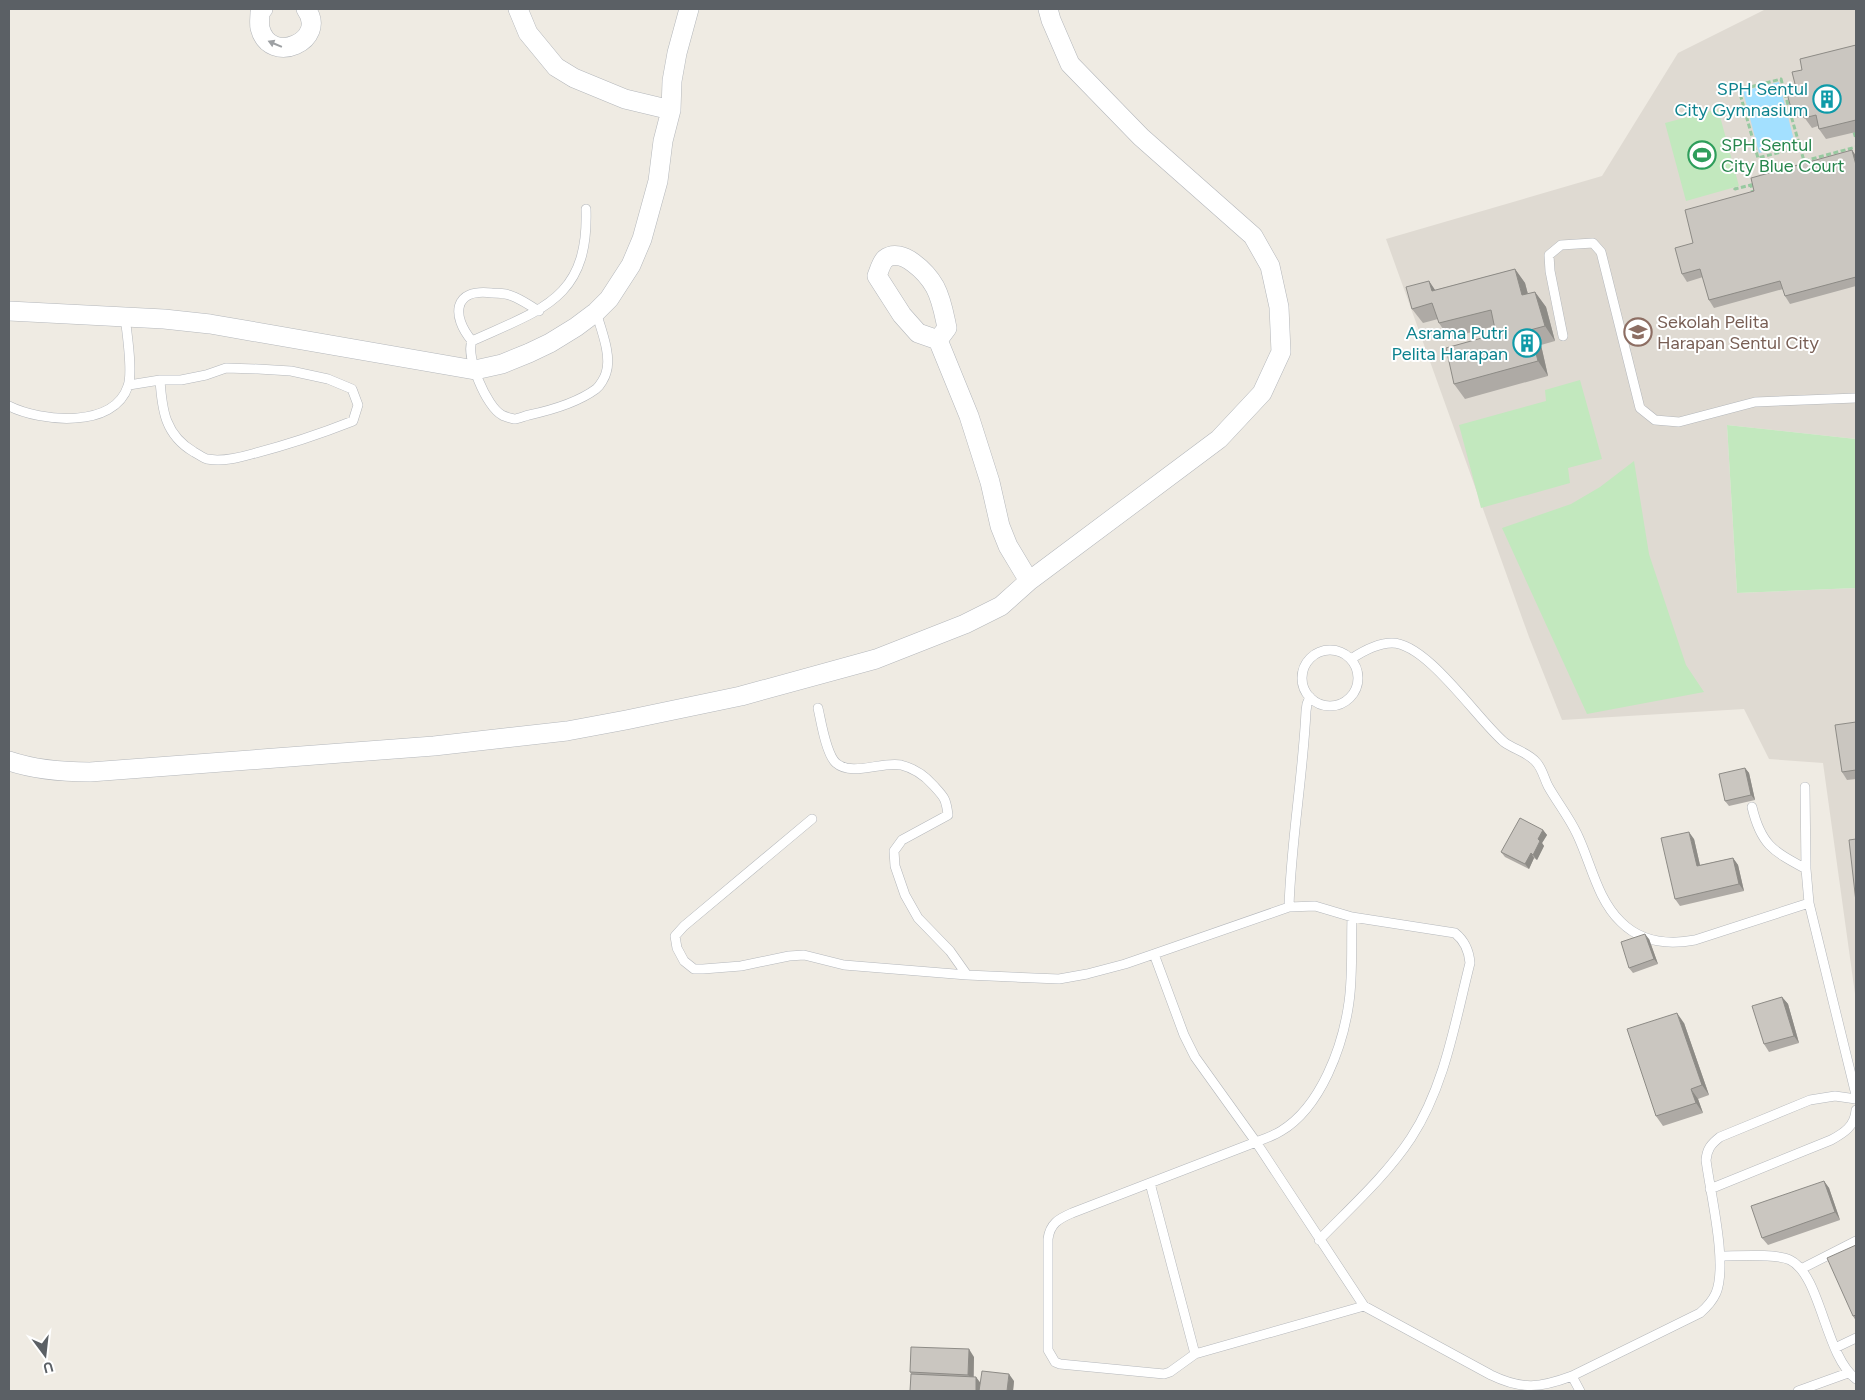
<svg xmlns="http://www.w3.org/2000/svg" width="1865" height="1400" font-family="Figtree,sans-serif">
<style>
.education{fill:#dfdad2}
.green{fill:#c2e8be}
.water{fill:#a3e0ff}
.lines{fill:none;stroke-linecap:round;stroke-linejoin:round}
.lane-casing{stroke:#b4b7bb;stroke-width:10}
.street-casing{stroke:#b4b7bb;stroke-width:20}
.path{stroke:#97c9a0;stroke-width:3;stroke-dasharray:5 2.5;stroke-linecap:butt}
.lane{stroke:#fff;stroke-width:9}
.street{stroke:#fff;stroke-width:19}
.wall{fill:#aeaaa5}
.shaded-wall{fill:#8d8b86}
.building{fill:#cac6c0;stroke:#8d8b86}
.oneway{fill:#9da0a3}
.labels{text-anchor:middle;stroke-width:4;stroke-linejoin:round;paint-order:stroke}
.culture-label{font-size:18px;fill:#0d838f;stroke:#fff;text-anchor:end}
.leisure-label{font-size:18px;fill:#27864d;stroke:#fff;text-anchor:start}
.education-label{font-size:18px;fill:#785e54;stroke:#fff;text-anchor:start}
</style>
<rect width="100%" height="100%" fill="#efebe3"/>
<!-- education -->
<path class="education" d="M 1766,9 L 1856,9 L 1856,439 L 1727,425 L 1737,593 L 1856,588 L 1856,1001 L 1823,763 L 1769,759 L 1744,709 L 1562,720 L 1529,637 L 1386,239 L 1602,176 L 1678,53 Z"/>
<!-- green -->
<path class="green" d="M 1718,109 L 1739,186 L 1686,201 L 1665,123 Z
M 1580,380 L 1602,459 L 1568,468 L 1570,483 L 1481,508 L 1459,425 L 1546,401 L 1545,390 Z
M 1727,425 L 1856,439 L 1856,588 L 1737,593 Z
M 1634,461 L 1649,554 L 1686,665 L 1704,692 L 1587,714 L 1502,528 L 1571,504 L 1600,487 Z"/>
<!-- water -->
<path class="water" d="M 1779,82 L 1795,144 L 1759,153 L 1743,91 Z"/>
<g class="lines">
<!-- lane casing -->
<g class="lane-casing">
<path id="lane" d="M 586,209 C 589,299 542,309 472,341 C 465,356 487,408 502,415 C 505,417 511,418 514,419 C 518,419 524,416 529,415 C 552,410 577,403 596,389 C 600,386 605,377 606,373 C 612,356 601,329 596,312
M 1563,336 L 1550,271 L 1549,255 L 1561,245 L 1593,243 L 1601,252 L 1640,408 L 1655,420 L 1679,422 L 1755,402 L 1856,398
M 472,341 C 451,316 453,288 492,293 C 498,293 506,293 512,296 C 521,299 530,306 539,311
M 129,385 L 160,380 L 181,380 L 206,375 L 226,368 L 258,369 L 291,371 L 328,379 L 352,389 L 358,405 L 353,421 C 320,434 287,445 252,454 C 238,458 222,462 207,459 C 203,458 198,454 194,452 C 165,435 162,410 160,380
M 9,406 C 41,422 114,429 128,386 C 133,372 127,333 125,317
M1302 678a28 28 0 1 1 56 0a28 28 0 1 1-56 0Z
M 1351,659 C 1363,651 1377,643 1392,643 C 1427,643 1477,719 1504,742 C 1513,749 1529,753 1536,762 C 1542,768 1544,778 1548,786 C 1557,802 1569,817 1577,834 C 1591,863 1597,899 1621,922 C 1641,942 1668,945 1695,940 L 1809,903
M 818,708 C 821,721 826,754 836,763 C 852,777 882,761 901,765 C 913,768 925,776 933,785 C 944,797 946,798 948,815 L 902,840 L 894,851 L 895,866 L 905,895 L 918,918 L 950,951 L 967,975
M 1805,787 L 1806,869 L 1809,903 L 1856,1095
M 1752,807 C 1761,845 1773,851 1806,869
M 812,819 L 684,926 L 675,936 L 677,948 L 684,961 L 694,969 L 703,969 L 741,966 L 789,956 L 804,955 L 844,965 L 967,975 L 1059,979 L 1087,974 L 1125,964 L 1154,954 L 1184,1035 L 1195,1057 L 1256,1142 L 1364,1306 L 1491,1375 C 1522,1390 1540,1388 1572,1376 L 1700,1313 C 1707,1307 1712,1302 1716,1293 C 1728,1264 1710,1192 1706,1160 C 1707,1149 1711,1144 1720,1137 L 1810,1100 L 1835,1096 L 1856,1099
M 1289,907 L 1315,906 L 1352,917 L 1455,933 C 1465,941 1469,950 1470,963 C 1455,1022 1445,1086 1411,1138 C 1386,1176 1351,1207 1319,1240
M 1352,917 C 1351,945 1353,974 1349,1002 C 1343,1046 1321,1107 1281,1131 C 1273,1136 1264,1139 1256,1142 L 1072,1213 C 1058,1219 1050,1224 1048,1239 L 1048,1350 L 1055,1362 L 1060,1364 L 1164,1374 L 1170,1372 L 1195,1354 L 1364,1306
M 1154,954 L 1289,907 C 1291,841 1303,776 1306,711 L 1307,704 L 1310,697
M 1150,1183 L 1195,1354
M 1710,1189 L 1831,1140 C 1844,1133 1855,1126 1856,1110
M 1720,1256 C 1737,1256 1775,1253 1790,1260 C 1821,1275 1825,1356 1856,1379
M 1801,1269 L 1856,1241
M 1835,1348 L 1856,1338
M 1572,1376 L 1580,1391
M 1798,1391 L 1848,1373"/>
</g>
<!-- street casing -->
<g class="street-casing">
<path id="street" d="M 263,9 L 260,12 C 260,17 259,23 260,28 C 270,67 329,40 306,9
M 518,9 L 528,33 L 556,67 L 574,78 L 625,99 L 671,110
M 9,311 L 164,319 L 210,324 L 475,370 L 502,364 L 529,353 L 550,343 L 576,327 L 596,312 L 609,299 L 631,265 L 642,239 L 658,181 L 663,141 L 671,110 L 672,81 L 677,53 L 689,9
M 938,340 L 918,333 L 902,315 L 877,276 C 879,271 881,263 885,259 C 902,246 927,273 935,287 C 942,300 944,314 947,328 L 938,340 L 969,416 L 990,482 L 1000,526 L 1008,546 L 1029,581
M 9,761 C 36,770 62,772 90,772 L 434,746 L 567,731 L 626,720 L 741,696 L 876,659 L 965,624 L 1001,606 L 1029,581 L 1219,439 L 1262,393 L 1281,352 L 1279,307 L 1270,266 L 1253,236 L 1141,137 L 1070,64 L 1051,20 L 1048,9"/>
</g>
<!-- path -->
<path class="path" d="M 1790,112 L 1781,79 L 1739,90 L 1758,158 L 1800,147 L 1790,112 L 1795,110
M 1854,132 L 1856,139
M 1800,147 L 1804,161 L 1856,147
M 1734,188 L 1735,189 L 1751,185
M 1753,195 L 1751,185 L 1756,184"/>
<!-- lane -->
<use href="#lane" class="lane"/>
<!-- street -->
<use href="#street" class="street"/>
</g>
<!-- wall -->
<path class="wall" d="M 1856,45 L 1856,132 L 1826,139 L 1819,129 L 1818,126 L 1812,128 L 1804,117 L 1798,118 L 1791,108 L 1802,70 Z
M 1852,150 L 1856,156 L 1856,286 L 1790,304 L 1785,296 L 1783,289 L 1714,308 L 1709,300 L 1703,277 L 1687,282 L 1682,274 L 1693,243 L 1754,191 Z
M 1515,269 L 1525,283 L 1528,294 L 1535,292 L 1546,307 L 1555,341 L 1541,345 L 1548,376 L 1465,399 L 1454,384 L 1496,334 L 1495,326 L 1449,338 L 1439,323 L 1438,319 L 1423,323 L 1412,309 L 1429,281 L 1435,290 Z
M 1856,722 L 1856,779 L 1847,780 L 1842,772 Z
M 1745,768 L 1749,773 L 1755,800 L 1729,806 L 1725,801 Z
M 1543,830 L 1547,835 L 1542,843 L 1544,846 L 1537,860 L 1534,858 L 1529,869 L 1505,857 L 1501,852 Z
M 1694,839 L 1700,865 L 1733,858 L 1738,865 L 1744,891 L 1680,906 L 1675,899 Z
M 1649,939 L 1658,964 L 1633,973 L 1629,968 Z
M 1782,997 L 1788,1004 L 1799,1043 L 1769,1052 L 1764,1044 Z
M 1684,1023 L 1709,1095 L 1698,1099 L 1703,1113 L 1663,1126 L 1656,1116 Z
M 1824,1181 L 1829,1188 L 1840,1220 L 1768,1245 L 1762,1238 Z
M 1856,1245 L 1856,1321 L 1853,1316 Z
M 974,1357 L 974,1377 L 976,1377 L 980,1383 L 1014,1381 L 1013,1391 L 911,1374 L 910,1372 Z"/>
<!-- shaded-wall -->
<path class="shaded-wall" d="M 1852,150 L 1856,156 L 1856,165 Z
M 1515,269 L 1525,283 L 1532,310 L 1522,295 Z
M 1429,281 L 1439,296 L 1432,291 Z
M 1535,292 L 1546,307 L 1555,341 L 1545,326 Z
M 1530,330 L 1541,345 L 1548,376 L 1538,361 Z
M 1745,768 L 1749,773 L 1755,800 L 1751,795 Z
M 1543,830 L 1547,835 L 1542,843 L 1544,846 L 1537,860 L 1533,855 L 1538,839 Z
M 1689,832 L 1694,839 L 1702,874 L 1697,866 Z
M 1531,853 L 1534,858 L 1529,869 L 1525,864 Z
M 1733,858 L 1738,865 L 1744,891 L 1739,884 Z
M 1645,934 L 1649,939 L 1658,964 L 1654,959 Z
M 1782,997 L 1788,1004 L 1799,1043 L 1794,1036 Z
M 1677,1013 L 1684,1023 L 1709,1095 L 1702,1085 Z
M 1691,1089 L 1698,1099 L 1703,1113 L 1696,1103 Z
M 1824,1181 L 1829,1188 L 1840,1220 L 1835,1212 Z
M 969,1349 L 974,1357 L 973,1382 L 968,1375 Z
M 1009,1374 L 1014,1381 L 1013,1391 L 1007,1391 Z
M 976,1377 L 982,1385 L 981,1391 L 976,1391 Z"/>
<!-- building -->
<path class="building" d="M 1856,45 L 1856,120 L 1819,129 L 1816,115 L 1804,118 L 1802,106 L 1791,108 L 1786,90 L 1796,88 L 1792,72 L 1802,70 L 1800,59 Z
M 1852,150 L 1856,165 L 1856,277 L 1785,296 L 1780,281 L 1709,300 L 1700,269 L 1682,274 L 1675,248 L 1693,243 L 1685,210 L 1754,191 L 1751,178 Z
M 1515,269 L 1522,295 L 1535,292 L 1545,326 L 1530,330 L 1538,361 L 1454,384 L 1446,348 L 1496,334 L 1491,310 L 1439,323 L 1432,303 L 1412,309 L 1406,287 L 1429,281 L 1432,291 Z
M 1856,722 L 1856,770 L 1842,772 L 1835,725 Z
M 1745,768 L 1751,795 L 1725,801 L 1719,774 Z
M 1520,818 L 1543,830 L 1538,839 L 1540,841 L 1533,855 L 1531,853 L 1525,864 L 1501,852 Z
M 1689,832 L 1697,866 L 1733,858 L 1739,884 L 1675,899 L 1661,838 Z
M 1856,839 L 1856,902 L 1849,840 Z
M 1645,934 L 1654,959 L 1629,968 L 1621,942 Z
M 1782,997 L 1794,1036 L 1764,1044 L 1752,1006 Z
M 1677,1013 L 1702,1085 L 1691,1089 L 1696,1103 L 1656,1116 L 1627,1029 Z
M 1824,1181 L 1835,1212 L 1762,1238 L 1751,1206 Z
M 1856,1245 L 1856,1315 L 1853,1316 L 1827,1258 Z
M 911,1347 L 969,1349 L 968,1375 L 910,1372 Z
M 982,1371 L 1009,1374 L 1007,1391 L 979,1391 Z
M 911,1374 L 976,1377 L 976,1391 L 910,1391 Z"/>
<!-- one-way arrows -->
<defs><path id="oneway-solid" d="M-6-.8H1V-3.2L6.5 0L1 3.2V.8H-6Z" transform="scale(1.25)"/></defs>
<use class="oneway" href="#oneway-solid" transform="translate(275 44) rotate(-157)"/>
<!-- icons -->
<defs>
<g id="building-ring" transform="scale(1.4375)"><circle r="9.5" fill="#fff" stroke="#0f9aa8" stroke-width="1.5"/><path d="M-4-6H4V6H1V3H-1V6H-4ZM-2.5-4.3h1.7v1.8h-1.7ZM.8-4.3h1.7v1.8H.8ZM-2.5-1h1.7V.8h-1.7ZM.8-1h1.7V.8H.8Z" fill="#0f9aa8"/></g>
<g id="stadium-ring" transform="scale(1.4375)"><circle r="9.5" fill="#fff" stroke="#2e9e5b" stroke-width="1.5"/><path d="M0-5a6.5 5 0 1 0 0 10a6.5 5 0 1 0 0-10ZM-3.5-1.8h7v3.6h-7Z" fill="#2e9e5b"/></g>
<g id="school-ring" transform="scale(1.4375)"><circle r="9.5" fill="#fff" stroke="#8d6e63" stroke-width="1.5"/><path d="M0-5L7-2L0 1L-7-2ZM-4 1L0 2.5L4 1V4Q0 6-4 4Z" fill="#8d6e63"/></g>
</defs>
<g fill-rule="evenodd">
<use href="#building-ring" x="1827" y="99"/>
<use href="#stadium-ring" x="1702" y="155"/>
<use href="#school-ring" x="1638" y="332"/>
<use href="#building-ring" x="1527" y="343"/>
</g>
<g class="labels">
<!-- culture labels -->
<g class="culture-label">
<text x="1808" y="95">SPH Sentul<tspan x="1808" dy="21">City Gymnasium</tspan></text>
<text x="1508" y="339">Asrama Putri<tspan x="1508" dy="21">Pelita Harapan</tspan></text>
</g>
<!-- leisure labels -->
<g class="leisure-label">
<text x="1721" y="151">SPH Sentul<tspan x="1721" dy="21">City Blue Court</tspan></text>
</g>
<!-- education labels -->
<g class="education-label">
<text x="1657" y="328">Sekolah Pelita<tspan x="1657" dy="21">Harapan Sentul City</tspan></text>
</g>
</g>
<!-- border -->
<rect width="1865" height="1400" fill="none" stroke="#5b6065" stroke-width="20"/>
<!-- north arrow -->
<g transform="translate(45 1355) rotate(165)" stroke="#ffffff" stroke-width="4" paint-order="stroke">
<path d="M0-4L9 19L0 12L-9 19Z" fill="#5b6065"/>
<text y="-8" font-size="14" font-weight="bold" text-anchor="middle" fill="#5b6065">U</text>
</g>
</svg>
